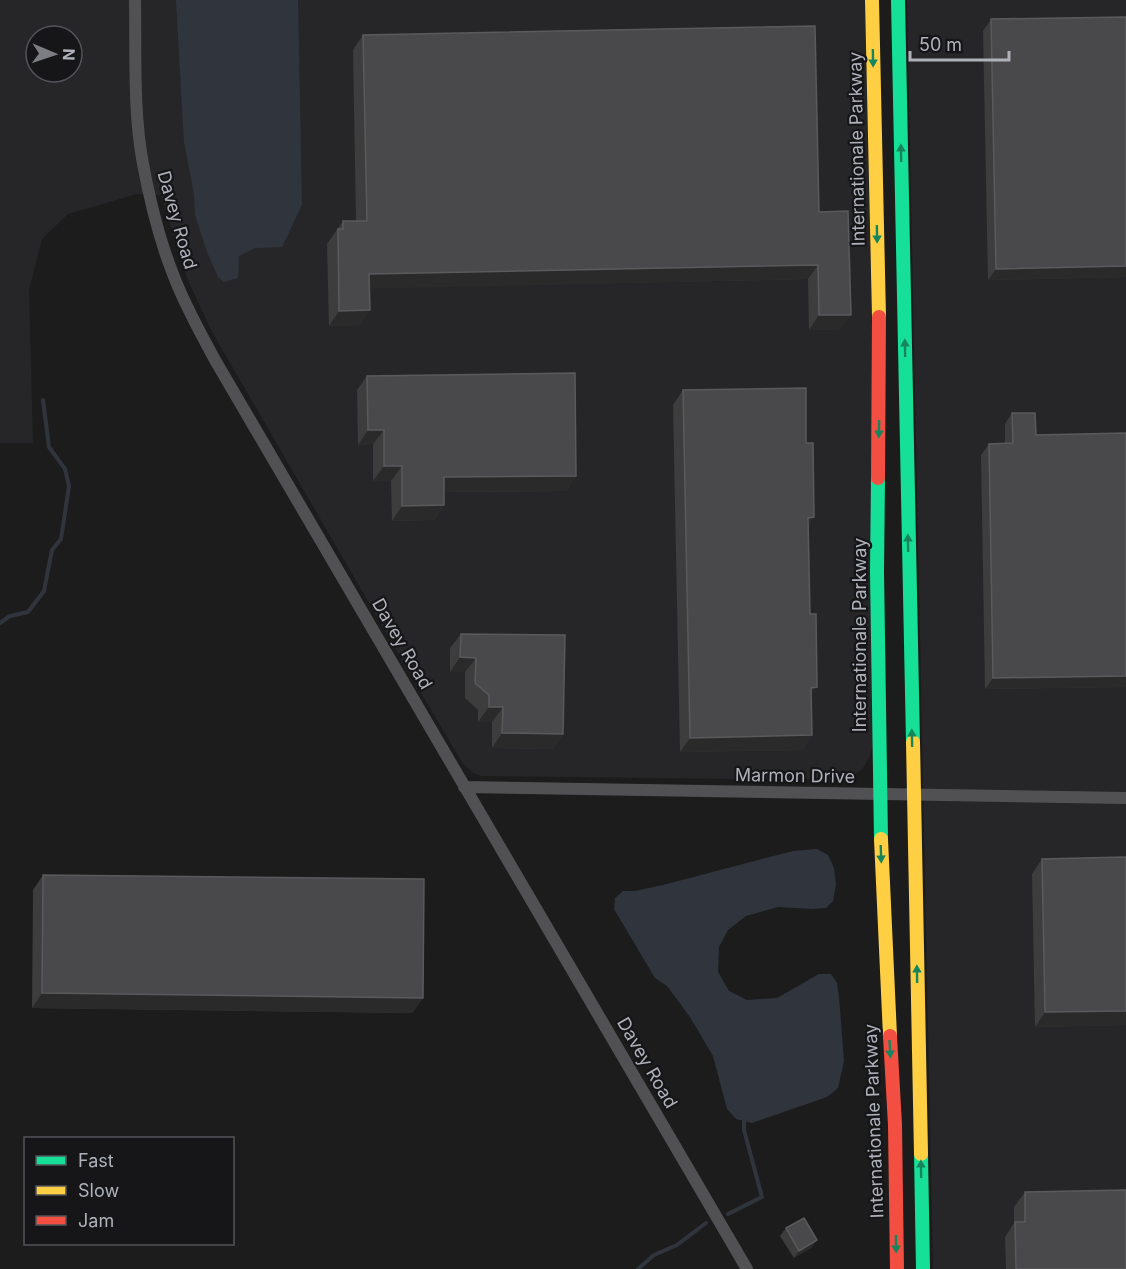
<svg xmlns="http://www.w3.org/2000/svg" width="1126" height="1269" font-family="Inter,sans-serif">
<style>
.built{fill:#262628;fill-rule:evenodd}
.water{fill:#30353d}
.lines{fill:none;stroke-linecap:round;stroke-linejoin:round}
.stream{stroke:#30353d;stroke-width:4}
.street{stroke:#515154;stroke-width:12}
.fast{stroke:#16e098;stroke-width:14}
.slow{stroke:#ffcf43;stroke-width:14}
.jam{stroke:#f24e42;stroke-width:14}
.wall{fill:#3d3d3d}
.shaded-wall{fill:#2a2a2a}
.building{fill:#49494b;stroke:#595a5c;stroke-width:1.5}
.oneway{fill:#16855e}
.labels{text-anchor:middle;stroke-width:4.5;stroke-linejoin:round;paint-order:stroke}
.street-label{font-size:18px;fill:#afb1bb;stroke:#161618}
</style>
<rect width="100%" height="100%" fill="#1c1c1c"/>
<!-- built -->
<path class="built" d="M 0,0 L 865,0 L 874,424 L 873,745 L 870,756 L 863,768 L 852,777 L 841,780 L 482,776 L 473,773 L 463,764 L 417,686 L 211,330 L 187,278 L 161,195 L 137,194 L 68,214 L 42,239 L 29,290 L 33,443 L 0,443 ZM 36,36 L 72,36 L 72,72 L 36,72 Z
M 907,0 L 1126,0 L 1126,1269 L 933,1269 Z"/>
<!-- water -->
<path class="water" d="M 176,0 L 298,0 L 302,205 L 282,247 L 255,248 L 239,256 L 238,278 L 224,282 L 218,277 L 207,252 L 195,215 L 194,194 L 184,142 Z
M 817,849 L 828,855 L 834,868 L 836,885 L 833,901 L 826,908 L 812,909 L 778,907 L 746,916 L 728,930 L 719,947 L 718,972 L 729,991 L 747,1000 L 777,998 L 819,974 L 831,974 L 837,983 L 839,997 L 844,1061 L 838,1088 L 827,1097 L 752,1123 L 736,1119 L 727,1109 L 713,1056 L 690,1017 L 667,986 L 655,978 L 614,909 L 615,898 L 623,891 L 635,891 L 663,885 L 793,851 Z"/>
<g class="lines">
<!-- stream -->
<path class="stream" d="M 0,623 L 10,616 L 28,612 L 44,591 L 52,550 L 61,539 L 69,486 L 65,469 L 49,447 L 43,400
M 728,1214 L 762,1197 L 744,1130 L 744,1121
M 638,1269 L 654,1255 L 677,1245 L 706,1223"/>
<!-- street -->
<path class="street" d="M 135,0 C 136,54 133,111 143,164 C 150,201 159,239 173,274 C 184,304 200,332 215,360 L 747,1269
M 464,787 L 1126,798"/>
<!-- fast -->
<path class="fast" d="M 898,0 L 913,742
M 878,478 L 877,572 L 881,839
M 921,1154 L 923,1269"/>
<!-- slow -->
<path class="slow" d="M 872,0 L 879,317
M 913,742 L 921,1154
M 881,839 L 890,1036"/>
<!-- jam -->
<path class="jam" d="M 878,478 L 879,317
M 890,1036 L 895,1125 L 897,1269"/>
</g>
<!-- wall -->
<path class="wall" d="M 1126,17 L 1126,277 L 988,280 L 983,31 L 991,19 Z
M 363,35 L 819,212 L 840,329 L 809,330 L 808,279 L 370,288 L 360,325 L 329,326 L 327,244 L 343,221 L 356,221 L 353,50 Z
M 367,376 L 576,476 L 566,491 L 444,492 L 444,505 L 434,520 L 392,521 L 391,481 L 373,481 L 373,444 L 358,445 L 357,390 Z
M 683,390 L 808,526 L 812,735 L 802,750 L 680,752 L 673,405 Z
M 1012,413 L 1036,435 L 1126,687 L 985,689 L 981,455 L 989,444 L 1005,443 L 1005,424 Z
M 461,634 L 563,734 L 553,749 L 492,748 L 492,722 L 478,722 L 478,710 L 465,698 L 465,672 L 450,672 L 450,648 Z
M 1126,857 L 1126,1025 L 1035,1027 L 1032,874 L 1042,859 Z
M 43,875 L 423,998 L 412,1013 L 32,1008 L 33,890 Z
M 1025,1192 L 1126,1269 L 1006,1269 L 1005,1237 L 1014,1223 L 1014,1207 Z
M 786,1228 L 817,1240 L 811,1248 L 794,1258 L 780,1236 Z"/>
<!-- shaded-wall -->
<path class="shaded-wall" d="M 818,265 L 808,279 L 359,289 L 369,274 Z
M 1126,266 L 1126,277 L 988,280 L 996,269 Z
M 370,310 L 360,325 L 329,326 L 339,311 Z
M 819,315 L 851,315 L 840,329 L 809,330 Z
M 368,430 L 384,430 L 373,444 L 358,445 Z
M 384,466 L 402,466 L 391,481 L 373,481 Z
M 576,476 L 566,491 L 433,492 L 444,477 Z
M 444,505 L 434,520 L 392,521 L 402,506 Z
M 814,517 L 804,532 L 808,518 Z
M 460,657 L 476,658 L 465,672 L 450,672 Z
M 1126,676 L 1126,687 L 985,689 L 993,678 Z
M 817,687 L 807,702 L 811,688 Z
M 489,707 L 503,707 L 492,722 L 478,722 Z
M 502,733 L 563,734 L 553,749 L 492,748 Z
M 812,735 L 802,750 L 680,752 L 690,738 Z
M 42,993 L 423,998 L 412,1013 L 32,1008 Z
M 1126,1011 L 1126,1025 L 1035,1027 L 1045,1012 Z
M 817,1240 L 811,1248 L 794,1258 L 799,1251 Z"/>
<!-- building -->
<path class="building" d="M 1126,17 L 1126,266 L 996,269 L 991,19 Z
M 815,26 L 819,212 L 848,211 L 851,315 L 819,315 L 818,265 L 369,274 L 370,310 L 339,311 L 338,229 L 343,229 L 343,221 L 367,221 L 363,35 Z
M 575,373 L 576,476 L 444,477 L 444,505 L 402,506 L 402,466 L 384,466 L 384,430 L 368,430 L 367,376 Z
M 806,388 L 806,443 L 813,443 L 814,517 L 808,518 L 810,614 L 816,614 L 817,687 L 811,688 L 812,735 L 690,738 L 683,390 Z
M 1012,413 L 1035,413 L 1036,435 L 1126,433 L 1126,676 L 993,678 L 989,444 L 1013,443 Z
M 461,634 L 565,635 L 563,734 L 502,733 L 503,707 L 489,707 L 489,695 L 475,683 L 476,658 L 460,657 Z
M 1126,857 L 1126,1011 L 1045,1012 L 1042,859 Z
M 43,875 L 424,879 L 423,998 L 42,993 Z
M 1126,1190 L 1126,1269 L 1016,1269 L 1015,1222 L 1025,1222 L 1025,1192 Z
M 804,1218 L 817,1240 L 799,1251 L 786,1228 Z"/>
<!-- one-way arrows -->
<defs><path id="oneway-solid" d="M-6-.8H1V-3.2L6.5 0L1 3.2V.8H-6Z" transform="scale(1.5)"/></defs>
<g class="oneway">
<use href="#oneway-solid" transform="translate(873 58) rotate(89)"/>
<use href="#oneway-solid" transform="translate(901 153) rotate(-91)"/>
<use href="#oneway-solid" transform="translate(877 234) rotate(89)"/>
<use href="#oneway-solid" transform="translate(905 348) rotate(-91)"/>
<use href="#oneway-solid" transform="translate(879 429) rotate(91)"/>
<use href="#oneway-solid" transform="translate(908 543) rotate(-91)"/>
<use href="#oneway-solid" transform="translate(912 738) rotate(-91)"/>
<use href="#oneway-solid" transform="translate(881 854) rotate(88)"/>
<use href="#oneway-solid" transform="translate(917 974) rotate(-91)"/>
<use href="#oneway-solid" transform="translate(890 1049) rotate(87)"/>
<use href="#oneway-solid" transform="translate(921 1169) rotate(-91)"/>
<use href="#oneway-solid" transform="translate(896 1244) rotate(89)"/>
</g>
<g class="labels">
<!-- street labels -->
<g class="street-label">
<text transform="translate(857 149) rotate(-91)" y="6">Internationale Parkway</text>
<text transform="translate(177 220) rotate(74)" y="6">Davey Road</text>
<text transform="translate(860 635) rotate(-90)" y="6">Internationale Parkway</text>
<text transform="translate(402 644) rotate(60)" y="6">Davey Road</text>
<text transform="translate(795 776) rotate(1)" y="6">Marmon Drive</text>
<text transform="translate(647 1063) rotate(60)" y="6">Davey Road</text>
<text transform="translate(874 1121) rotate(-92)" y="6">Internationale Parkway</text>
</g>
</g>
<!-- legend -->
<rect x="24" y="1137" width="210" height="108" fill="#161618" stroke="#535459" stroke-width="1.5"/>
<rect x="36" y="1156" width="30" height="9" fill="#16e098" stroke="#535459" stroke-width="1.5"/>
<text x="78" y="1167" font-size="18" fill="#afb1bb">Fast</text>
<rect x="36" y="1186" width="30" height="9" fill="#ffcf43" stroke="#535459" stroke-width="1.5"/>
<text x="78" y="1197" font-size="18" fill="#afb1bb">Slow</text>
<rect x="36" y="1216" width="30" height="9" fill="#f24e42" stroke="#535459" stroke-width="1.5"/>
<text x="78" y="1227" font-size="18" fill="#afb1bb">Jam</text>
<!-- north arrow -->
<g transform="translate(54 54) rotate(92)"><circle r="28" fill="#161618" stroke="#535459" stroke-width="1.5"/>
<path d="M0-4.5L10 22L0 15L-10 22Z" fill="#7c7d83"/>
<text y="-9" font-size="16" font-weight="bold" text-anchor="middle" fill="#afb1bb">N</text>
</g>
<!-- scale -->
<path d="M910 51v9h99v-9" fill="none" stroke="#afb1bb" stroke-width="3"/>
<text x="919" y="51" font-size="18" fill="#afb1bb" stroke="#161618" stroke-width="4.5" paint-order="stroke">50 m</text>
</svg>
